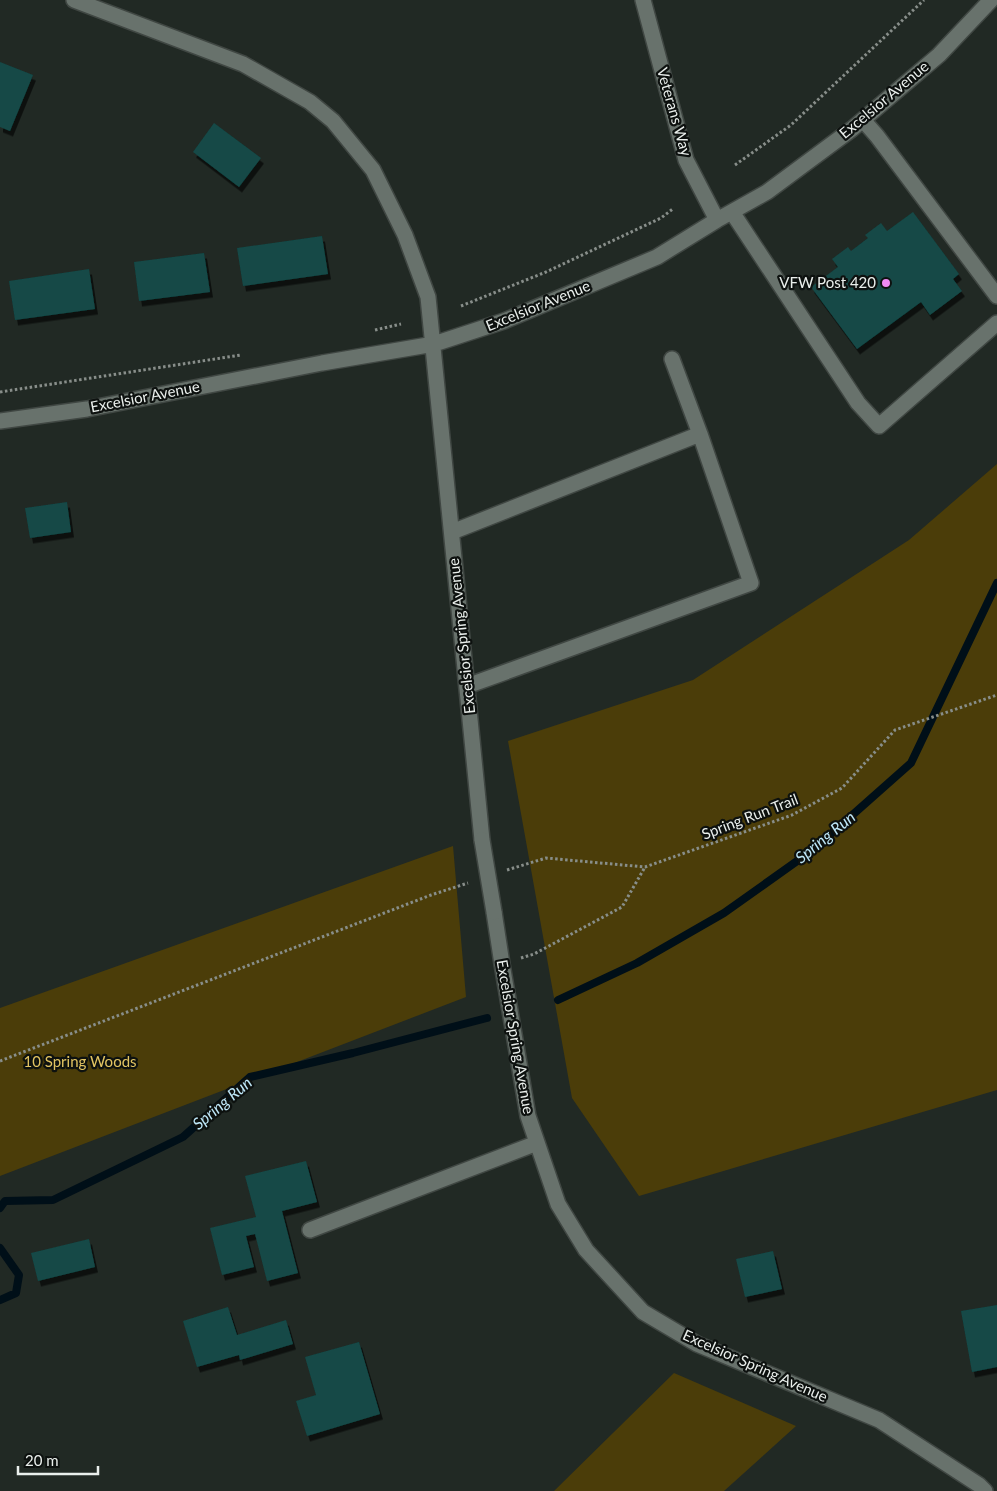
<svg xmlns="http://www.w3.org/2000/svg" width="997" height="1491" font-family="Lato,sans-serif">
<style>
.green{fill:#4b3d09}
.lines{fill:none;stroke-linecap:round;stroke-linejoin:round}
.stream{stroke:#000f18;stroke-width:8}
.building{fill:#134947;filter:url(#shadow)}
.minor-casing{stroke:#404743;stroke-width:18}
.path{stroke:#888e8a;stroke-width:3;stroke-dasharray:2.5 2.5;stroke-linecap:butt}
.minor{stroke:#68726c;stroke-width:15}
.minor-bridge-casing{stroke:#404743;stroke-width:18;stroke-linecap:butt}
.minor-bridge{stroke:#68726c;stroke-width:15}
.poi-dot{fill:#f18af4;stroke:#0d110f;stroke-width:2}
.labels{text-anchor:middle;stroke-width:4.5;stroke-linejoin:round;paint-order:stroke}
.street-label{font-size:15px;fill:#eaefec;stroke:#0d110f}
.poi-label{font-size:15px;fill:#eaefec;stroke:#0d110f;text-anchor:end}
.park-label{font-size:15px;fill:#e2c462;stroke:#0d110f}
.water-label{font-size:16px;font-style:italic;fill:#bfe8f9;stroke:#0d110f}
</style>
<defs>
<filter id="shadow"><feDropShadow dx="3" dy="5.5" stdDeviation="0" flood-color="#0009"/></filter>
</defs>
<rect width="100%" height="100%" fill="#212924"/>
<!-- green -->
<path class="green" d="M 997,464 L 997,1090 L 639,1196 L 572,1098 L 508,741 L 693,680 L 909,540 Z
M 453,846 L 466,997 L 0,1176 L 0,1008 Z
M 674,1373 L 796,1426 L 724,1491 L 554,1491 Z"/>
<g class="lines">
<!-- stream -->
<path class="stream" d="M 558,1000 L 637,963 L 724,913 L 814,849 L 911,763 L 997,583
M 0,1208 L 5,1201 L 53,1200 L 183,1137 L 250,1077 L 353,1053 L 487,1018
M 0,1248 L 19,1275 L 16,1293 L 0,1300"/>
</g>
<!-- building -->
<path class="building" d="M 0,62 L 33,75 L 10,131 L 0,127 Z
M 214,123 L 261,158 L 239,187 L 193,152 Z
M 913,212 L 959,274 L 953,279 L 962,291 L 930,315 L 921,302 L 857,349 L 811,287 L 838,267 L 832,259 L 848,247 L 851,251 L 868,238 L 865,235 L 881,223 L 887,231 Z
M 322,236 L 328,274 L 243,286 L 237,248 Z
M 204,253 L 210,292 L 139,301 L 134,262 Z
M 89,269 L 95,309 L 15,320 L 9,281 Z
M 67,502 L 71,532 L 30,538 L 25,508 Z
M 306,1161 L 317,1202 L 282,1211 L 298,1273 L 267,1281 L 255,1234 L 246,1236 L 254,1267 L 222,1275 L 210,1228 L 256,1217 L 245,1176 Z
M 89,1239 L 95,1267 L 38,1281 L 31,1253 Z
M 773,1251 L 782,1289 L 745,1297 L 736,1259 Z
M 997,1305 L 997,1367 L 972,1372 L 961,1311 Z
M 228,1307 L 237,1335 L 286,1320 L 293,1344 L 240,1360 L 239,1355 L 197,1367 L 183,1321 Z
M 359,1342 L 380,1414 L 307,1436 L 296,1401 L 316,1395 L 305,1357 Z"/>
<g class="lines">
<!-- minor casing -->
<g class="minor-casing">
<path id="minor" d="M 74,0 L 243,64 L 310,102 L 333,121 L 373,170 L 405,235 L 428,297 L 482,840
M 643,0 L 686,160 L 717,220
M 863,120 L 877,136 L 997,296
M 732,212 L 858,403 L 879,426 L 997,323
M 0,421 L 87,409 L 322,363 L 434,344 L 504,321 L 657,257 L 717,220 L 767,192 L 852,129 L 939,55 L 991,0
M 452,532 L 700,434
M 467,686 L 751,583 L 700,434 L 672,359
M 494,912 L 502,964 L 528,1116 L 558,1204 L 586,1250 L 643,1312 L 697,1344 L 879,1420 L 979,1485 L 985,1491
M 310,1230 L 537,1143"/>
</g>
<!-- path -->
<path class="path" d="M 735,165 L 791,125 L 924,0
M 461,306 L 546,272 L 661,218 L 674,208
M 375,330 L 401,324
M 0,392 L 241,355
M 507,870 L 546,858 L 645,867 L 792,815 L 842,788 L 895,730 L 997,695
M 521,958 L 534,954 L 622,907 L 645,867
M 0,1061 L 431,895 L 468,883"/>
<!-- minor -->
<use href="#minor" class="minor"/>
<!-- minor-bridge casing -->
<g class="minor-bridge-casing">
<path id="minor-bridge" d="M 482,840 L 494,912"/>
</g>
<!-- minor-bridge -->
<use href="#minor-bridge" class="minor-bridge"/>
</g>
<!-- markers -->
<circle class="poi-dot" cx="886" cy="283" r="5"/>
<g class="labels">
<!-- street labels -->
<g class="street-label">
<text transform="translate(884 100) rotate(-40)" y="5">Excelsior Avenue</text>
<text transform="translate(674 112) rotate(74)" y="5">Veterans Way</text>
<text transform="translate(538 306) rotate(-22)" y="5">Excelsior Avenue</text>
<text transform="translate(145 397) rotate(-11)" y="5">Excelsior Avenue</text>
<text transform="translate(462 636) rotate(-96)" y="5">Excelsior Spring Avenue</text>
<text transform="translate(750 817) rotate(-21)" y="5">Spring Run Trail</text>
<text transform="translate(515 1037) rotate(80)" y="5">Excelsior Spring Avenue</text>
<text transform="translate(755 1366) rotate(24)" y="5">Excelsior Spring Avenue</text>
</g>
<!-- poi labels -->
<g class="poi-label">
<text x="876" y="288">VFW Post 420</text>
</g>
<!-- park labels -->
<g class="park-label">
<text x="80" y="1067">10 Spring Woods</text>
</g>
<!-- water labels -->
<g class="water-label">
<text transform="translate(825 837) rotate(-39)" y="6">Spring Run</text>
<text transform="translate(222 1103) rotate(-40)" y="6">Spring Run</text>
</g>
</g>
<!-- scale -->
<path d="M18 1466v8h80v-8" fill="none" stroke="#eaefec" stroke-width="2.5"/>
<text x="25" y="1466" font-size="15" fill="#eaefec" stroke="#0d110f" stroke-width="4" paint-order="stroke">20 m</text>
</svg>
